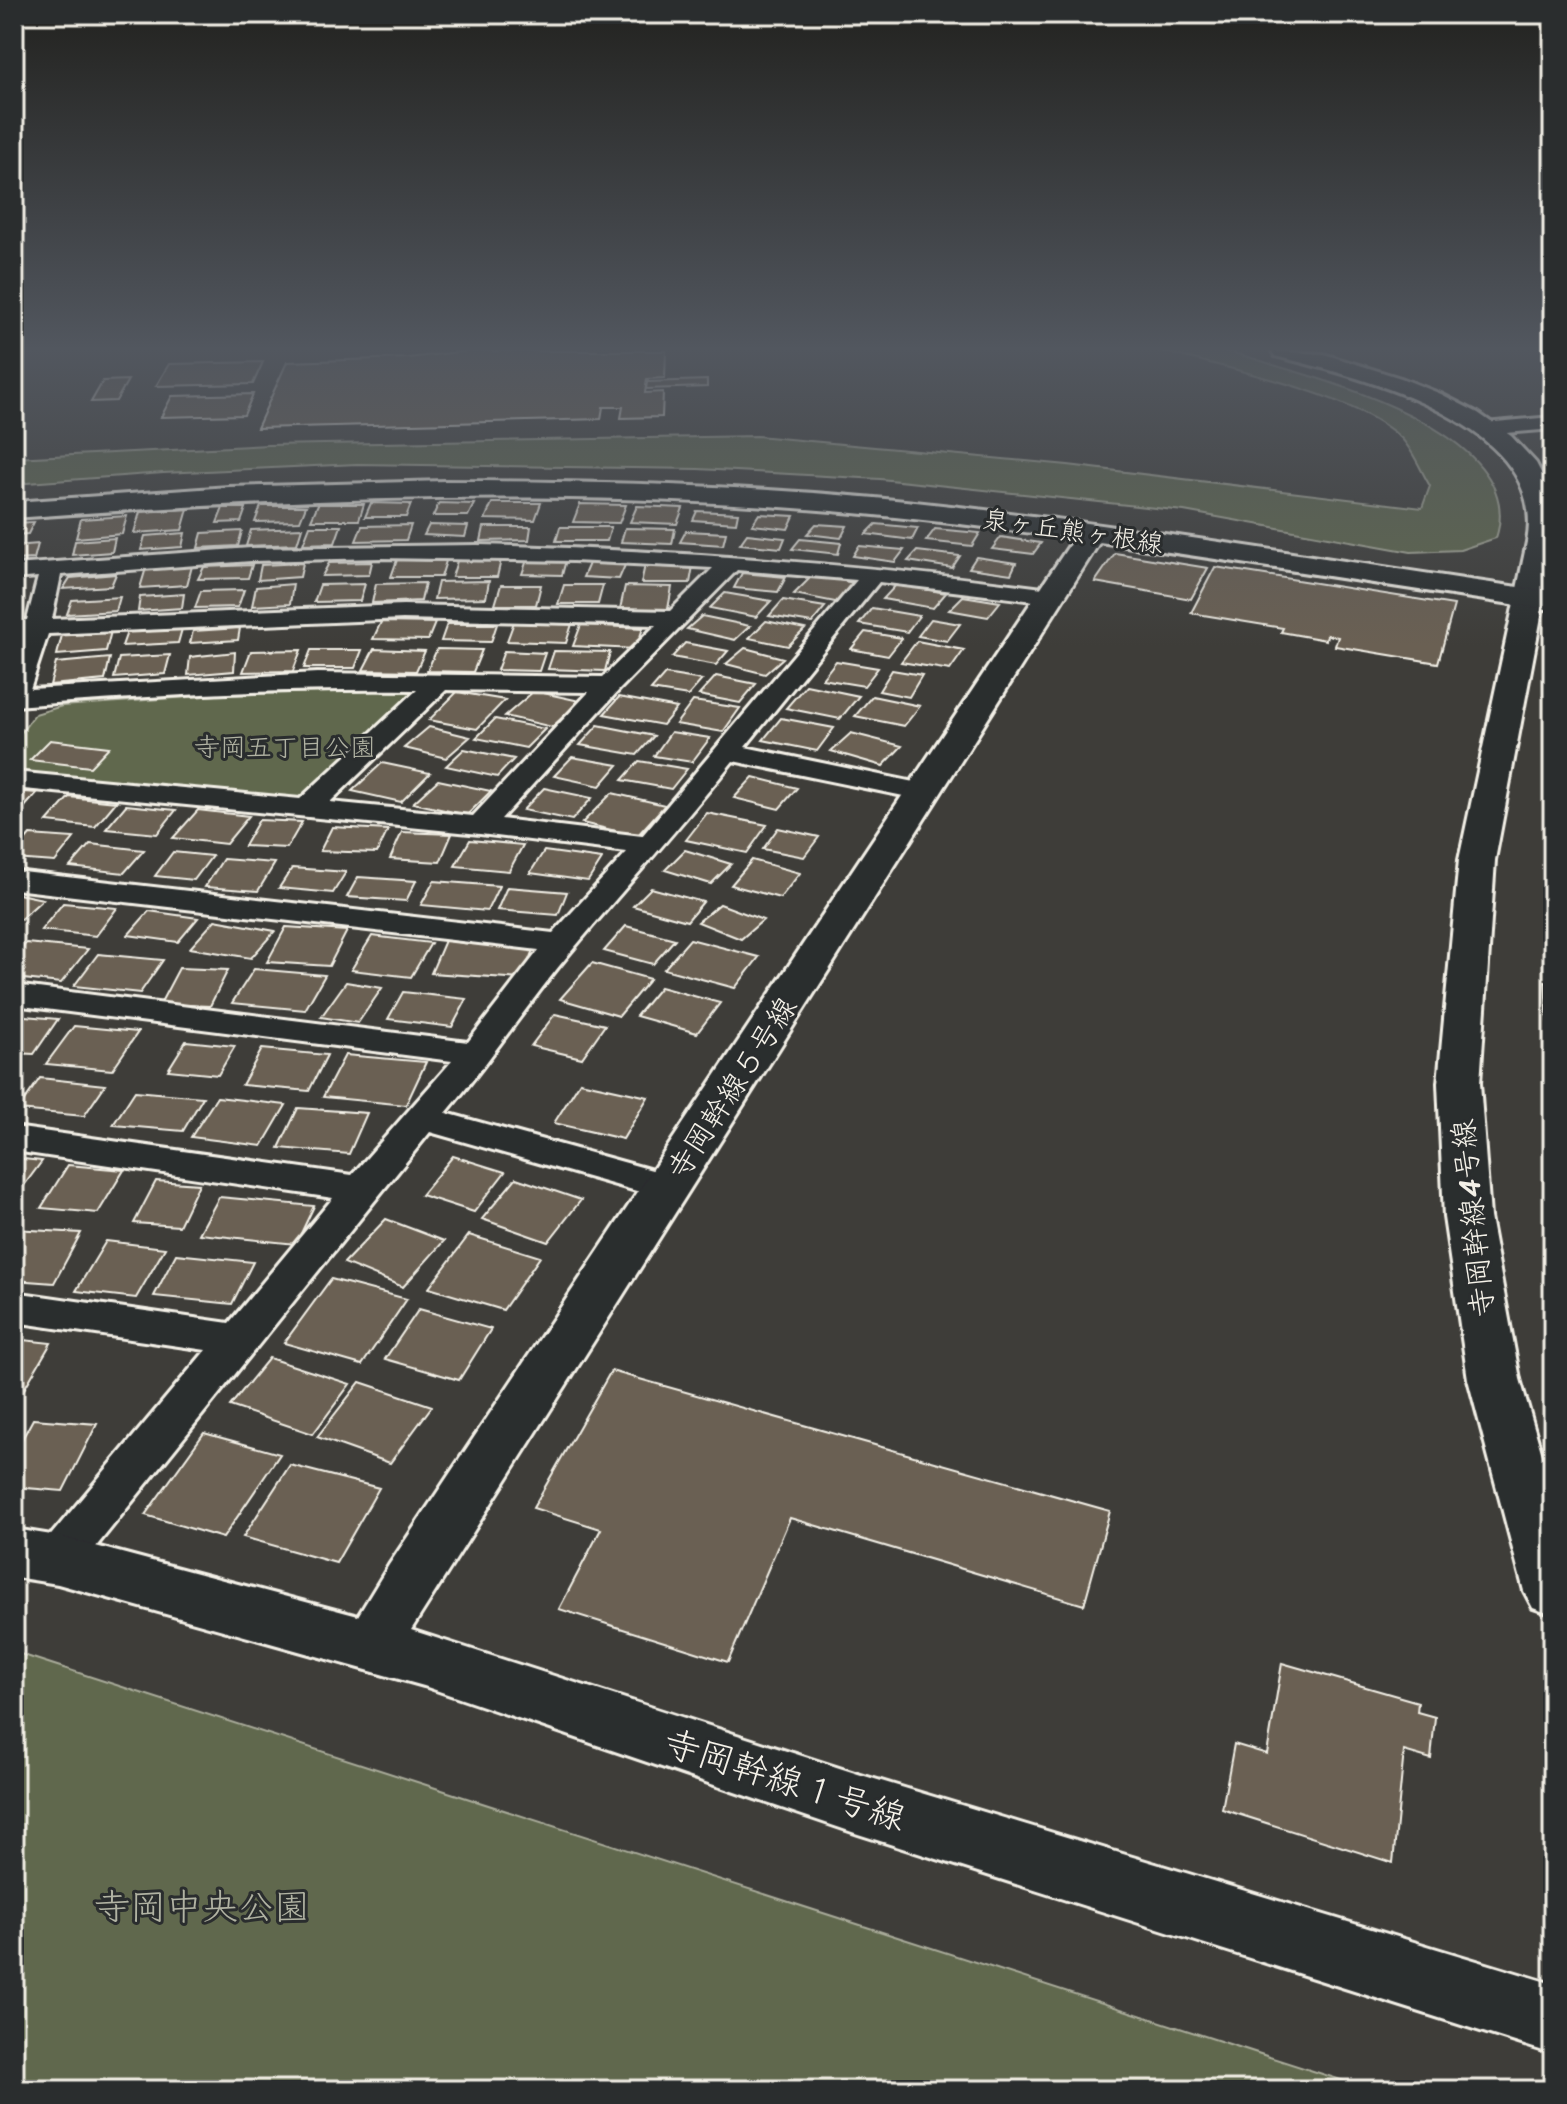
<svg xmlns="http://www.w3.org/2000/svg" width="1567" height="2104" font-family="Sriracha,'Klee One',sans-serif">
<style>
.green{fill:#60684e;stroke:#aaac9b;stroke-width:2}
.building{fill:#6b6152;stroke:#f4f1e8;stroke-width:2}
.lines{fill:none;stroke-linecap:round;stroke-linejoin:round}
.minor-casing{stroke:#f4f1e8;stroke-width:6}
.tertiary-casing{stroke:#f4f1e8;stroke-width:6}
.secondary-casing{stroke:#f4f1e8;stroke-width:6}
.minor{fill:#2a2d2e;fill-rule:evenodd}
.tertiary{fill:#2a2d2e;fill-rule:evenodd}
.secondary{fill:#2a2d2e;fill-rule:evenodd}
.labels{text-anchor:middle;stroke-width:6;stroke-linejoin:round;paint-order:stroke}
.far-street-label{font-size:26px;fill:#f4f1e8;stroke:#2a2d2e}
.far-park-label{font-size:26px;fill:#b1b3a3;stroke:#2a2d2e}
.street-label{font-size:30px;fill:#f4f1e8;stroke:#2a2d2e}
.near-street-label{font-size:36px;fill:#f4f1e8;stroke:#2a2d2e}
.near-park-label{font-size:36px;fill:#b1b3a3;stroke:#2a2d2e}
</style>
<rect width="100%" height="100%" fill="#3e3d39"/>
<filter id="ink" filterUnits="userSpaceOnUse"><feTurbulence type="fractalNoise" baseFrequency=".0125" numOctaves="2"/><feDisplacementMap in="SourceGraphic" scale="16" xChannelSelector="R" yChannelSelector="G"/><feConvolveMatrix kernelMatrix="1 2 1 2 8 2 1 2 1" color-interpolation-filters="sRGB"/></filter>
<g filter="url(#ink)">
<!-- green -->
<path class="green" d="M 1160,351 C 1180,351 1201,349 1221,351 C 1240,353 1261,361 1280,367 C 1347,386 1528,440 1496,538 L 1460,550 L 1411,552 L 1184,511 L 880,479 L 698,469 L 357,464 L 163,473 L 14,484 L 14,458 L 268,445 L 757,436 L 1068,465 L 1422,508 L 1430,486 C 1421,471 1413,450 1401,438 C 1357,395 1222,366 1160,351 Z
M 406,690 L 414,694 L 311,797 L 291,802 L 14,775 L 14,742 L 35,714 L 62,706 L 217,695 Z
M 14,1652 L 1372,2090 L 14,2090 Z"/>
<!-- building -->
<path class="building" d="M 467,351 L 666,351 L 665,378 L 647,379 L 645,393 L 663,392 L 662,417 L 621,418 L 623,407 L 603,407 L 601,419 L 257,428 L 287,362 L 408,358 Z
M 263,362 L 253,384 L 156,386 L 169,364 Z
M 128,380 L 116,401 L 91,402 L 103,381 Z
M 707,380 L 707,387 L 646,389 L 647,382 Z
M 253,394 L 244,415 L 161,417 L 172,396 Z
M 371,503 L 411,504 L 406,517 L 365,517 Z
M 439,503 L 474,504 L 468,516 L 433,516 Z
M 492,503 L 541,503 L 535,520 L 485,519 Z
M 318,504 L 364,504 L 359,520 L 311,520 Z
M 580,504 L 626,505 L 619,523 L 573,522 Z
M 261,506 L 306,506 L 300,521 L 255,522 Z
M 637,506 L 683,508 L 677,524 L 630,522 Z
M 223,508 L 246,508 L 241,522 L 217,523 Z
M 188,509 L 182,530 L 134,533 L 140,512 Z
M 697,511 L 738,513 L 736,523 L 693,520 Z
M 759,514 L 794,516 L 788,529 L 752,525 Z
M 127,516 L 122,534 L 76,538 L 81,519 Z
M 34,522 L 28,534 L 14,535 L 14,523 Z
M 816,524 L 847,526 L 841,538 L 807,534 Z
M 876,524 L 918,528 L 912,540 L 866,534 Z
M 411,525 L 406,540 L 356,541 L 362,526 Z
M 429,525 L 468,526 L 465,537 L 424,535 Z
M 310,526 L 341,526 L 335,543 L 303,544 Z
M 484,527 L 531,527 L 529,540 L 481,541 Z
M 560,527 L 611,527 L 607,541 L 556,541 Z
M 302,528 L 297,544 L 246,546 L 251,530 Z
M 625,528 L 675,529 L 672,544 L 621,542 Z
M 935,529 L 980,533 L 972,546 L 926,541 Z
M 242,531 L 238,546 L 198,548 L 202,533 Z
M 686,531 L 726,533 L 723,545 L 680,542 Z
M 185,533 L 182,547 L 141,550 L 145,536 Z
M 747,534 L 785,538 L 781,548 L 740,544 Z
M 1001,537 L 1041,543 L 1033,554 L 992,549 Z
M 115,538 L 112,552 L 72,555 L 75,541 Z
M 800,539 L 841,543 L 838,554 L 792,549 Z
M 38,544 L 34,559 L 14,560 L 14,546 Z
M 859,546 L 904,550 L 895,562 L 853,556 Z
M 917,551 L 960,556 L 952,568 L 908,561 Z
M 1115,553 L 1208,568 L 1191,599 L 1095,582 Z
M 976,557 L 1016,563 L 1011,574 L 969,568 Z
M 397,560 L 446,561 L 441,577 L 391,577 Z
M 501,560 L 497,577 L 452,577 L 457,561 Z
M 527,560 L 566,560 L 562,575 L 522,574 Z
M 590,561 L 626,563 L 619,579 L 583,577 Z
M 372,562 L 369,575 L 322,576 L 329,563 Z
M 303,563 L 300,577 L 258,580 L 261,565 Z
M 252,565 L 248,578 L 198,579 L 204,567 Z
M 645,565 L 693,566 L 690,583 L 641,583 Z
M 192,566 L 187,585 L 140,588 L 146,568 Z
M 1215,567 L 1454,605 L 1438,663 L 1335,646 L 1338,637 L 1327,635 L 1326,640 L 1281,632 L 1283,628 L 1191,613 Z
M 742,573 L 786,577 L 778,592 L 734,588 Z
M 116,574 L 111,586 L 63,589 L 70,578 Z
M 813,575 L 859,584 L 840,603 L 794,594 Z
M 489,581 L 486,598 L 434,599 L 438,582 Z
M 425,583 L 421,601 L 372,603 L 376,584 Z
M 293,584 L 290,604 L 252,606 L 256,587 Z
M 365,584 L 360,601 L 314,602 L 320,585 Z
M 897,584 L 946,593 L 933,608 L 883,599 Z
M 501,585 L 541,585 L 536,605 L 495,605 Z
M 564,585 L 603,585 L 598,604 L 558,604 Z
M 625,586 L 672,587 L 668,609 L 620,609 Z
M 244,590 L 238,607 L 195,608 L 201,591 Z
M 725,593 L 771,601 L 756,617 L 710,608 Z
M 184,594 L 182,608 L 138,611 L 140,597 Z
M 963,596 L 1000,602 L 988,617 L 949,610 Z
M 120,597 L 116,611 L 67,614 L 72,600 Z
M 783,600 L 825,607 L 812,623 L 769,616 Z
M 872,608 L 919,616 L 907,632 L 859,624 Z
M 702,616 L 750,626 L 735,640 L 687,629 Z
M 931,619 L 960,624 L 947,641 L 918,636 Z
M 766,621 L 805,629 L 788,646 L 749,638 Z
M 381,622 L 435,623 L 428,640 L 373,639 Z
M 514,622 L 572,624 L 566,643 L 507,641 Z
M 447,624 L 497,624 L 491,642 L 441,641 Z
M 581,625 L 643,628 L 636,649 L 573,646 Z
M 240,628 L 238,640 L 190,643 L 193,631 Z
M 182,629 L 178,643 L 122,646 L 127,632 Z
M 111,631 L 106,651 L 57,655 L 62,635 Z
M 865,632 L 902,638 L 888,656 L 851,649 Z
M 917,641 L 964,650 L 950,670 L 901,662 Z
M 685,643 L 728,651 L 716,665 L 672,657 Z
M 745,648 L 783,658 L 765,674 L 726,664 Z
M 374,649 L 425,651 L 416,671 L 363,670 Z
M 437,649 L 482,650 L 473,672 L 427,671 Z
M 301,650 L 293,671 L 243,672 L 251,651 Z
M 311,650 L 362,650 L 355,668 L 304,668 Z
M 504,651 L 545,653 L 539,671 L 497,670 Z
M 554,651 L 610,652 L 605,671 L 548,669 Z
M 235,652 L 234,671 L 188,675 L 190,657 Z
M 170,655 L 165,674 L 114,678 L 119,658 Z
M 110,658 L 105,680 L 50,685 L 56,663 Z
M 836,661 L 878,668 L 864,686 L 822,679 Z
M 892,670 L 922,675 L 909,697 L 879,691 Z
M 665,674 L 702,680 L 688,696 L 651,690 Z
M 716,676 L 756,684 L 740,703 L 699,695 Z
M 806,685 L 859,696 L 840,719 L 786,708 Z
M 534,691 L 580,701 L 552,727 L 505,716 Z
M 457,692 L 505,700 L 477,729 L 429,720 Z
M 872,696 L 920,706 L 904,726 L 855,716 Z
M 619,697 L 677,708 L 663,725 L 604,714 Z
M 693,701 L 740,708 L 723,732 L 676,724 Z
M 781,718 L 834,728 L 817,751 L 763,740 Z
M 495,719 L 545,729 L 526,748 L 476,738 Z
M 598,725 L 654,736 L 637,755 L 580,745 Z
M 429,727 L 470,737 L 446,758 L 404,748 Z
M 671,732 L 710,738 L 692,762 L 654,756 Z
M 851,733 L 902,746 L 883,766 L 831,751 Z
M 50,740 L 109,747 L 90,767 L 30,760 Z
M 464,749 L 514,759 L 497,777 L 446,766 Z
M 572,757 L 618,765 L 600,786 L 554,776 Z
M 639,761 L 687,769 L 671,789 L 622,780 Z
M 382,763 L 430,773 L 401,802 L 352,791 Z
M 753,777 L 797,788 L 779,809 L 734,798 Z
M 438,780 L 491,791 L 467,815 L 413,803 Z
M 544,788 L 592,798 L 572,820 L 523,810 Z
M 14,791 L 37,793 L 14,819 Z
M 612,793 L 665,805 L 637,836 L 582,823 Z
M 69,797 L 116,802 L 95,827 L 47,822 Z
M 126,805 L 176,810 L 157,834 L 106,829 Z
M 198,810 L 249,816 L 226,844 L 173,838 Z
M 707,813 L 767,825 L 747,853 L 686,840 Z
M 259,820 L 302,822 L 287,848 L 244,846 Z
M 332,827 L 388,830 L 377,853 L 320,851 Z
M 778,828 L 819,837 L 804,857 L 763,849 Z
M 402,832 L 452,834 L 440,862 L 390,859 Z
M 30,835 L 74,838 L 55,862 L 14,859 L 14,854 Z
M 470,840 L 523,845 L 509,871 L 455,866 Z
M 90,844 L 144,850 L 124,873 L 70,867 Z
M 685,850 L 731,864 L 711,884 L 665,870 Z
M 544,851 L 602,859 L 588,881 L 530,873 Z
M 173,852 L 212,856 L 194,880 L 155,876 Z
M 223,859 L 275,863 L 258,891 L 205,887 Z
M 752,860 L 800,873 L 780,898 L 731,885 Z
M 292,868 L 346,872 L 333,893 L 279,888 Z
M 358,877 L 416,881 L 406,901 L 347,897 Z
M 434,881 L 499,886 L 487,911 L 421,905 Z
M 507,887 L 567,892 L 558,915 L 497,910 Z
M 651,888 L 703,902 L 687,921 L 633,906 Z
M 14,893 L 43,899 L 14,925 Z
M 63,903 L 117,908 L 96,936 L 41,930 Z
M 720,904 L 763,920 L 741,939 L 698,922 Z
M 149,911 L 198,918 L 178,942 L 128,935 Z
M 215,920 L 275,931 L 251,958 L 190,948 Z
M 626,926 L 675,939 L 653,964 L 604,951 Z
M 286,927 L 347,931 L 329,966 L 267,962 Z
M 372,936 L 431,943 L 411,977 L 351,970 Z
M 446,938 L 535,944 L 522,979 L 431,973 Z
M 690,939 L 759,957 L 735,988 L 664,969 Z
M 26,943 L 88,949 L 61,983 L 14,978 L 14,957 Z
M 98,954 L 163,960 L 140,993 L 74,986 Z
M 592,963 L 650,979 L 619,1016 L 560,999 Z
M 179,968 L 228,970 L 210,1006 L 160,1004 Z
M 254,969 L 325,975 L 305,1010 L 232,1003 Z
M 346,982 L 382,988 L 358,1023 L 321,1017 Z
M 1545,982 L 1553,984 L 1553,1098 L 1553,1095 Z
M 660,987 L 720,1003 L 697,1033 L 636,1016 Z
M 403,992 L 467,999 L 452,1027 L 388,1019 Z
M 555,1014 L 605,1025 L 582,1058 L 531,1046 Z
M 14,1015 L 58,1019 L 34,1054 L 14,1053 Z
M 74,1026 L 138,1032 L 112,1070 L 46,1064 Z
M 186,1041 L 235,1046 L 218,1075 L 168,1070 Z
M 262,1049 L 327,1055 L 309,1091 L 242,1085 Z
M 345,1055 L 426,1062 L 406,1105 L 323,1097 Z
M 40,1078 L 105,1085 L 84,1116 L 18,1110 Z
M 580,1082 L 648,1097 L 623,1139 L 554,1123 Z
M 135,1091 L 203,1097 L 183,1131 L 113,1125 Z
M 217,1097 L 286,1105 L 262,1146 L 191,1137 Z
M 298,1108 L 367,1113 L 349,1154 L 279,1148 Z
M 453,1156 L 505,1172 L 474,1212 L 421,1195 Z
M 14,1158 L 42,1161 L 14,1199 Z
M 68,1165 L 124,1170 L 98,1213 L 41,1208 Z
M 516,1178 L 581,1200 L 548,1242 L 482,1219 Z
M 156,1181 L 199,1184 L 179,1226 L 134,1223 Z
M 219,1197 L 314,1206 L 296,1244 L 199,1234 Z
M 386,1219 L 444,1241 L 403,1287 L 344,1263 Z
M 14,1229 L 81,1233 L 54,1283 L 14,1280 Z
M 469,1235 L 540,1257 L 503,1310 L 429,1288 Z
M 106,1241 L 165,1248 L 136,1298 L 76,1291 Z
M 176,1254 L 253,1262 L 232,1304 L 154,1296 Z
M 331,1279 L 407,1299 L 362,1365 L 284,1343 Z
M 419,1309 L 491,1329 L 459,1380 L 385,1359 Z
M 14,1339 L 51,1343 L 23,1391 L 14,1390 Z
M 269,1358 L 350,1384 L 313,1434 L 230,1406 Z
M 611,1371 L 1110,1511 L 1084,1605 L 790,1518 L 728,1662 L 559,1609 L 601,1529 L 533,1508 Z
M 360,1382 L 432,1406 L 390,1463 L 317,1437 Z
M 33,1419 L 97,1424 L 63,1491 L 14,1487 L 14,1454 Z
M 204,1433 L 280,1454 L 223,1538 L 145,1515 Z
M 290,1465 L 379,1488 L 336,1563 L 243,1537 Z
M 1282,1663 L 1418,1702 L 1417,1712 L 1435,1717 L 1431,1759 L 1404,1751 L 1393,1863 L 1222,1809 L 1234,1744 L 1267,1754 Z"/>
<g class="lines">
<!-- minor casing -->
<g class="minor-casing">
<path id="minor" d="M 1553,417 L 1553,429 L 1484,435 L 1474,429 L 1484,423 Z
M 477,545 C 670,550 860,564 1051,589 L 1059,591 L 1063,596 L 1059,601 L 1051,603 L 879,582 L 745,747 L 933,786 L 937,792 L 933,798 L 923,800 L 733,761 C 682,825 627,885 574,948 C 529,1001 491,1060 446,1113 L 681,1178 L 687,1187 L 681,1196 L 668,1200 L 430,1132 L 74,1574 L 58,1579 L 42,1574 L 35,1560 L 42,1546 L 206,1350 L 14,1322 L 14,1292 L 229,1323 L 333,1198 L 14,1151 L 14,1127 L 352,1175 L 452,1061 L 14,1005 L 14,985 L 468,1042 L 539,950 L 14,889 L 14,871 L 553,933 L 627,852 L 480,834 L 14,788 L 14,772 L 300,799 L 417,690 C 282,688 148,696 14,706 L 14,660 L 23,635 L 14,635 L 14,621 L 27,620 L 38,577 L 14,579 L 14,565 L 251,548 ZM 381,558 L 573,561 L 713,568 L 670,611 L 403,605 L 52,619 L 61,575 L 251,561 ZM 737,570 L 857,580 L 642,836 L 501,819 L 619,690 ZM 403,619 L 656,625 L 603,677 L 317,673 L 30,689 L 48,634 ZM 446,690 L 589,692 L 473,816 L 330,802 Z"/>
</g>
<!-- tertiary casing -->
<g class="tertiary-casing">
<path id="tertiary" d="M 1272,351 L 1324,354 L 1401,378 L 1441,394 L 1478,413 L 1511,436 L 1536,463 L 1553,496 L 1553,553 L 1495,860 L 1480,1083 L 1490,1217 L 1520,1379 L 1553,1493 L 1553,1615 L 1533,1608 L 1524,1591 L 1468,1379 L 1444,1217 L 1438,1083 L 1459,860 L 1527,542 C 1550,423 1361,377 1275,356 Z
M 1092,524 L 1102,526 L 1106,532 L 411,1630 L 858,1774 L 1553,1984 L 1553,2054 L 858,1834 L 424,1686 L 58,1584 L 14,1577 L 14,1529 L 58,1536 L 358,1616 L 389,1565 L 1078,532 L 1082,526 Z"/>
</g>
<!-- secondary casing -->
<g class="secondary-casing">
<path id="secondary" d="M 445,481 C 589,481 732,485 875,498 C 1102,520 1327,560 1553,592 L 1553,610 C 1292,573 1031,524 767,506 C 516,489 265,500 14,518 L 14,502 L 229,487 Z"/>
</g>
<!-- minor -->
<use href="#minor" class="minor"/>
<!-- tertiary -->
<use href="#tertiary" class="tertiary"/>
<!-- secondary -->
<use href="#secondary" class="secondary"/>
</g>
</g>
<!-- sky -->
<linearGradient id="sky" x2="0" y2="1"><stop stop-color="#22221f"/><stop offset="0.54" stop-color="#52575f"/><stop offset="1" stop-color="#52575f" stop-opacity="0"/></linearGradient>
<rect width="1567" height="646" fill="url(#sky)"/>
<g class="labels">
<!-- far-street labels -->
<g class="far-street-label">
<text transform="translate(1073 531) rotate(8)" y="9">泉ヶ丘熊ヶ根線</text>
</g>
<!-- far-park labels -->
<g class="far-park-label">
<text x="285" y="756">寺岡五丁目公園</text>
</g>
<!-- street labels -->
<g class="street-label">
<text transform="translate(732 1088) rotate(-57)" y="10">寺岡幹線５号線</text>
<text transform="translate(1473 1218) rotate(-96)" y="10">寺岡幹線4号線</text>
</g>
<!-- near-street labels -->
<g class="near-street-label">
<text transform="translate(785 1779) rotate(18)" y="13">寺岡幹線１号線</text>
</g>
<!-- near-park labels -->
<g class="near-park-label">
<text x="202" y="1919">寺岡中央公園</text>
</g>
</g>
<!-- margin -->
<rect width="1567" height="2104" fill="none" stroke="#2a2d2e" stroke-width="48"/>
<rect x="24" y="24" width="1519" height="2056" fill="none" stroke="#f4f1e8" stroke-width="3" filter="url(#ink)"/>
</svg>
